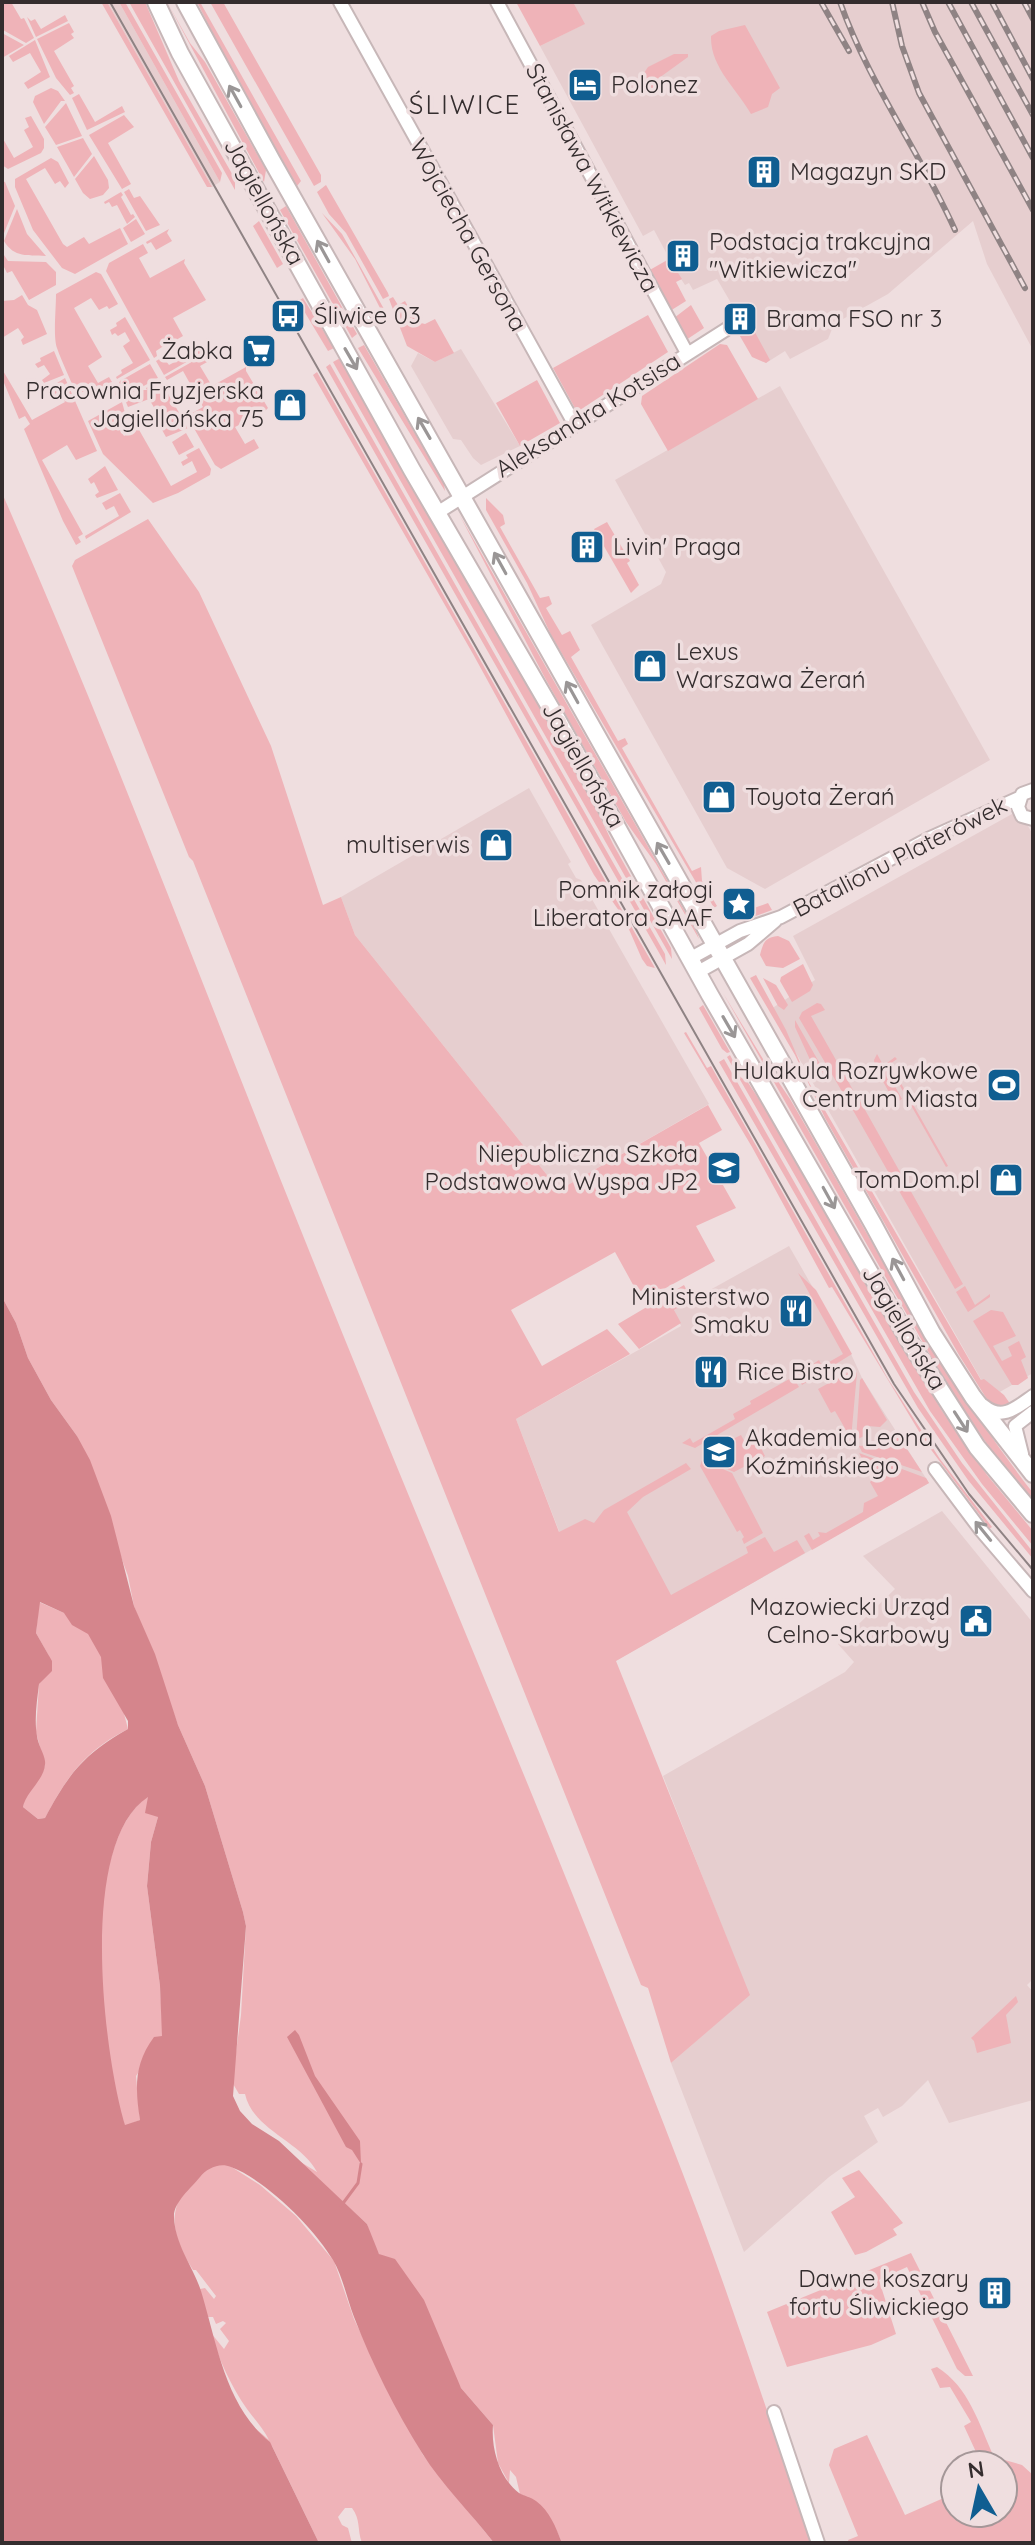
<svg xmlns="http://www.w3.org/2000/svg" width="1035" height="2545" font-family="Quicksand,sans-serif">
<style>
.built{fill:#e6cecf}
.green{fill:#efb3b8}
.water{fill:#d5858c;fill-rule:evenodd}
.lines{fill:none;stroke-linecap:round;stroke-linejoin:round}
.stream{stroke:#d5858c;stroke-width:3}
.minor-casing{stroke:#c7b7b8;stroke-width:16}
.secondary-casing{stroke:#c7b7b8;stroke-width:20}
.minor{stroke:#fff;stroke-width:12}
.secondary{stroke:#fff;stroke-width:16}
.tram{stroke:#8f8384;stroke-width:2}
.rail-casing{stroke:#8f8384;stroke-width:6}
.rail{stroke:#efdedf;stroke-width:3;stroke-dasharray:9;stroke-linecap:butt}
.oneway{stroke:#9a9696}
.labels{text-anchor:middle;stroke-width:7;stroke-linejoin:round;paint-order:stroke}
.poi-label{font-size:24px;fill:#342d2e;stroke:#efdedf;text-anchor:start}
.street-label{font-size:24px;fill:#342d2e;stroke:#efdedf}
.neighbourhood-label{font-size:26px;letter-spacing:2px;fill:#342d2e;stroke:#efdedf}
</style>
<rect width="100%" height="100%" fill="#efdedf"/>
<!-- built -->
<path class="built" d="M 107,2 L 119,2 L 220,182 L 212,187 Z
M 573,2 L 1033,2 L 1033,350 L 987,264 L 973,221 L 888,294 L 834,324 L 828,339 L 790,359 L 785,351 L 766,363 L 717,279 L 693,290 L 689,283 L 685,285 L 677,273 L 654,230 L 643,236 L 540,46 L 584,24 Z
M 461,349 L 520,446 L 481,465 L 473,458 L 461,440 L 453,439 L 411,366 L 418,353 L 435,362 Z
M 780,386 L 990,760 L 765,889 L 727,868 L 591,625 L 661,584 L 666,572 L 615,480 Z
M 529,788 L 571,862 L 568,864 L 576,878 L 581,880 L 709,1104 L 559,1190 L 355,935 L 341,897 Z
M 1012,814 L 1028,826 L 1033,835 L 1033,1373 L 991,1397 L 771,1009 L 815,980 L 793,936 Z
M 789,1246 L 851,1354 L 862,1378 L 929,1483 L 610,1664 L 516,1419 L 681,1326 L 674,1310 Z
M 942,1511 L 1033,1623 L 1033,1979 L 1027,1985 L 1033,1992 L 1033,2100 L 949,2123 L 928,2080 L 902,2106 L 883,2117 L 878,2108 L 864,2116 L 878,2142 L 829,2177 L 744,2252 L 671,2063 L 749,1995 L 663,1776 L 845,1672 L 854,1662 L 838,1644 L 895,1589 L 863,1556 Z"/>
<!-- green -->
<path class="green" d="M 2,2 L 11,2 L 21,19 L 24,18 L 34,38 L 26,43 L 3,30 Z
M 101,2 L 107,2 L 212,187 L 207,187 Z
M 119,2 L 125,2 L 222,173 L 220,182 Z
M 129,2 L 145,2 L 179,81 L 235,179 L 235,190 Z
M 167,2 L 190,43 L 205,62 L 266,170 L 264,182 Z
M 197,2 L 200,2 L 301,181 L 297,186 L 232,72 Z
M 210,2 L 223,2 L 321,175 L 321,182 L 314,186 Z
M 516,2 L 573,2 L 585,24 L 540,46 Z
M 65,15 L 68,21 L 36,37 L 27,17 L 31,21 L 35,19 L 41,29 Z
M 69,23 L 74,32 L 71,34 L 74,38 L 54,51 L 74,86 L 71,88 L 74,93 L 70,95 L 56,78 L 37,39 Z
M 745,25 L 780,88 L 772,94 L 768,107 L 751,114 C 737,89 710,67 711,36 L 719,31 Z
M 2,33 L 24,45 L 2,58 Z
M 35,40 L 50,77 L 28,89 L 24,83 L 41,72 L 30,53 L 13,62 L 9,56 Z
M 674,54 L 688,54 L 688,57 L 659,78 L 664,88 L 649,92 L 642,76 L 648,67 Z
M 51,88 L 58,91 L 65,101 L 61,101 L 44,124 L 33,102 L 35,96 Z
M 79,94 L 95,122 L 122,106 L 125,112 L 87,130 L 72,98 Z
M 66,103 L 82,136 L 56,145 L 45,127 Z
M 124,115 L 134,127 L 108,143 L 131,184 L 122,189 L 89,135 Z
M 31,116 L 44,139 L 44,148 L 41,153 L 8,169 L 2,165 L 2,137 L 14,158 L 33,147 L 24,130 L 29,127 L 25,118 Z
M 83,138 L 92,154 L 74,177 L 57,147 Z
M 94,156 L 108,180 L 109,188 L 103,195 L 90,199 L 83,193 L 75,179 Z
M 51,158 L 58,162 L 69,183 L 65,188 L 60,181 L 55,184 L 45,168 L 26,179 L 63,244 L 67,247 L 84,237 L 89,244 L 120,228 L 128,244 L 75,274 L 62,268 L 33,230 L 15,187 L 15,179 Z
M 2,181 L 5,182 L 15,206 L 2,238 Z
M 326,185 L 388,293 L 389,296 L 383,299 L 346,233 L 329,214 L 317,192 Z
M 129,189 L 134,198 L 140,196 L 160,225 L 146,231 L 124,192 Z
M 121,192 L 123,195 L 121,197 L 131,215 L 133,214 L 135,217 L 127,224 L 117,205 L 112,207 L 109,202 L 105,204 L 104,202 Z
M 286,206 L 357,334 L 352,338 L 280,210 Z
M 17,209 L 27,234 L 46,256 C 28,255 14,258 4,241 Z
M 322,213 L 342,234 L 384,309 L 381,310 L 355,259 Z
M 136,219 L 145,234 L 131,242 L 123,228 Z
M 259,221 L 283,264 L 277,268 L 253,226 Z
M 169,229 L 167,233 L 172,241 L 156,250 L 151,242 L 147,244 L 146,242 Z
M 143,244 L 148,253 L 139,258 L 150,278 L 185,259 L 184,263 L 206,300 L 173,318 L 183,336 L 176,340 L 178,344 L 168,349 L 165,345 L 156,351 L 157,356 L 154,358 L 106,271 L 109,263 Z
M 2,252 L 8,261 L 46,262 L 56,272 L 56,285 L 29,300 L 12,271 L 7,273 L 2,263 Z
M 669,259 L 682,279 L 676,282 L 686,301 L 670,311 L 648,271 Z
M 96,272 L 101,274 L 118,304 L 109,309 L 107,306 L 99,310 L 91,298 L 74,308 L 102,357 L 88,366 L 98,383 L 109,377 L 112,382 L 87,396 L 84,391 L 77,395 C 70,379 62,362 57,348 C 53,337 56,310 56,294 Z
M 22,295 L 28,305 L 37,310 L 47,334 L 23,345 L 21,340 L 24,337 L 18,328 L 2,338 L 2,301 L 14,300 Z
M 393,297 L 398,305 L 405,301 L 417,322 L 425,324 L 435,319 L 454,353 L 435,362 L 407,346 L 389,299 Z
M 303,298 L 334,348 L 328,351 L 298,301 Z
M 691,305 L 704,328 L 686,340 L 674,318 Z
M 648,315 L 668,352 L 577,412 L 553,368 Z
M 125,317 L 150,360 L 117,379 L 116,377 L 122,373 L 121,370 L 133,363 L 123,346 L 130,341 L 125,332 L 118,336 L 115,333 L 112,335 L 110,330 L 117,326 L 116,323 Z
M 750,323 L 770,360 L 766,363 L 752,357 L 737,331 Z
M 210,343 L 214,346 L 164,375 L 156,361 L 163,357 L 169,365 Z
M 720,344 L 727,345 L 758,399 L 668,451 L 641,404 L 642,396 Z
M 364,345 L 444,484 L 445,491 L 358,348 Z
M 54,351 L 64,375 L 44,383 L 42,380 L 50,374 L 44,365 L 38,368 L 35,364 L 41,361 L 40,358 Z
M 206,354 L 209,361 L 200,366 L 212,386 L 246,367 L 246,371 L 268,408 L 263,413 L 235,427 L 245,444 L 254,439 L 259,448 L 221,469 L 215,465 L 187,416 L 203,407 L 183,371 L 167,380 L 165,377 Z
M 342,357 L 590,796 L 613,844 L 671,948 L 672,959 L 333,362 Z
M 150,364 L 158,378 L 124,397 L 114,395 L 120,381 Z
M 330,364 L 665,954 L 666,965 L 326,367 Z
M 2,369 L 32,420 L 65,402 L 59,392 L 53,395 L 49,388 L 65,378 L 97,451 L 76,460 L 67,445 L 42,460 L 83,534 L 78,537 L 81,542 L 76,545 L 63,521 L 24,429 L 30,424 L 25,416 L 19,419 L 2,378 Z
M 317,372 L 627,919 L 655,968 L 647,966 L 642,959 L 624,918 L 594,875 L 473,654 L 313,375 Z
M 160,380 L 188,428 L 166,437 L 161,428 L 165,426 L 149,399 L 128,407 L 125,400 L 142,390 L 147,390 L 146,388 Z
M 537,380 L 560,423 L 520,446 L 496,403 Z
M 122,402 L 125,413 L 114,419 L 124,436 L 138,428 L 171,486 L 197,472 L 192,461 L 183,466 L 181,462 L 188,458 L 186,455 L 199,448 L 211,469 L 210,475 L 178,493 L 153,503 L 103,454 L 88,421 Z
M 186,433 L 194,447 L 179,455 L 172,442 Z
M 105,466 L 118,490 L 97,498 L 95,495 L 99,492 L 94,482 L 91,484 L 88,479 Z
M 2,493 C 111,740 205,993 306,1243 C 436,1568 576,1890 700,2219 C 740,2326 774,2435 813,2543 L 562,2543 C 553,2520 543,2504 520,2494 L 516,2477 L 510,2470 L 509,2483 L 498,2463 L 493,2425 L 461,2388 L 373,2244 L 367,2224 L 299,2161 L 317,2172 C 301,2141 253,2130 245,2094 L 239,2094 L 232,2082 L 241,2015 L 246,1926 L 243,1912 L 205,1786 L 178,1725 L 134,1606 L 128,1576 L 77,1436 L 51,1400 L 28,1358 L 16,1323 L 2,1297 Z
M 120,493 L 131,512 L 86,539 L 85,536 L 119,516 L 114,506 L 106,510 L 102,503 Z
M 486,498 L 503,515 L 505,524 L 500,527 L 540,598 L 549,596 L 552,604 L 546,608 L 562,635 L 570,631 L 580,650 L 571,657 L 618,741 L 625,738 L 628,744 L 622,748 L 692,871 L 701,867 L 702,881 L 717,906 L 714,908 L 700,883 L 697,884 L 551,635 L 527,583 L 486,510 Z
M 459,514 L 697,933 L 699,939 L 656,864 L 626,822 L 545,678 Z
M 148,519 L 199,592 L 271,746 L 323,905 L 341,897 L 355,935 L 559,1190 L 708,1105 L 722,1130 L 699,1143 L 736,1208 L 696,1226 L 715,1261 L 642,1301 L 615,1252 L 511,1310 L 542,1366 L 607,1329 L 630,1354 L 516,1419 L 559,1532 L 585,1519 L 594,1523 L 604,1510 L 686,1463 L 691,1469 L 643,1497 L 627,1512 L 671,1595 L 748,1553 L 746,1547 L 765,1537 L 774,1552 L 797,1540 L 805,1553 L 616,1661 L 750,1995 L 671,2063 L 648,1988 L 641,1985 L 193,861 L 189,857 L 72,566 L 75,560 Z
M 607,522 L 630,561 L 627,563 L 639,585 L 631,593 L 594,529 Z
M 731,892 L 740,895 L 754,908 L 768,903 L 772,910 L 750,918 L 734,915 L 732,912 L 742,907 L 738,899 L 728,904 L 724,897 Z
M 778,936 L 789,941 L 800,959 L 783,968 L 766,966 L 760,955 C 763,943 765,937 778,936 Z
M 803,964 L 813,985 L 810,991 L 792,1002 L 780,981 L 781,977 Z
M 756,975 L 786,1030 L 808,1081 L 981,1380 L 984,1379 L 1004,1395 L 1011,1405 L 1001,1409 L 990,1404 L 959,1355 L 825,1118 L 795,1055 L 750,978 Z
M 763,978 L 776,985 L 788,1005 L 784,1010 L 778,1006 Z
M 723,993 L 763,1059 L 790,1099 C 868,1232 938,1371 1033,1493 L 1033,1502 L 993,1453 L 945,1381 Z
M 817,1003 L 821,1004 L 825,1010 L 811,1016 L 853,1090 L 844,1095 L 799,1018 L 802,1012 Z
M 703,1005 L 730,1052 L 727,1053 L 722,1049 L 699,1008 Z
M 795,1020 L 824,1071 L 817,1075 L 795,1027 Z
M 686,1032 L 707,1068 L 711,1066 L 888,1379 L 940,1459 L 992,1527 L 986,1531 L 985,1522 L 926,1443 L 832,1287 L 829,1288 L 752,1147 L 684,1033 Z
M 877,1054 L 902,1099 L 895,1103 L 875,1067 L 874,1060 Z
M 730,1055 L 738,1070 L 736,1073 L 743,1079 L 745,1078 L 783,1136 L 942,1411 L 987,1475 L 1033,1531 L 1033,1546 L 982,1484 L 930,1411 L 727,1057 Z
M 895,1057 L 897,1059 L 890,1064 L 948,1166 L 946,1167 L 887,1063 Z
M 724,1059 L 914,1392 L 962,1463 L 1033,1552 L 1033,1559 L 968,1480 L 918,1408 L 719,1062 Z
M 855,1092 L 963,1284 L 955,1289 L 846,1098 Z
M 798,1273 L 816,1290 L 852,1354 L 802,1385 L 797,1375 L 819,1360 L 822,1366 L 843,1354 Z
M 684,1285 L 692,1300 L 674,1310 L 681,1323 L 639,1349 L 618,1324 Z
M 965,1286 L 975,1305 L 990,1294 L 990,1297 L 968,1312 L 956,1292 Z
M 991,1310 L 1003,1312 L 1016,1336 L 993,1346 L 1002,1361 L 1012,1356 L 1008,1347 L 1019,1341 L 1026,1357 L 1021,1360 L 1028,1378 L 1018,1385 L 1012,1385 L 973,1321 Z
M 853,1370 L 857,1373 L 851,1439 L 835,1411 L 831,1413 L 818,1389 Z
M 793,1377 L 799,1387 L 695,1448 L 682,1443 L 690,1438 L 693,1443 L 735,1419 L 733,1414 L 751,1404 L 750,1401 Z
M 862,1378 L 887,1420 L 880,1427 L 868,1426 L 864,1436 L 856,1440 L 860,1380 Z
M 895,1431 L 922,1472 L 862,1452 L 859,1446 L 878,1445 L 884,1435 Z
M 741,1435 L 747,1446 L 757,1440 L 765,1456 L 734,1472 L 704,1459 L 716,1452 L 723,1443 L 726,1449 L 733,1446 L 731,1440 Z
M 859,1453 L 926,1478 L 929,1483 L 812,1550 L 804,1536 L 809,1533 L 813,1540 L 820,1536 L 818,1532 L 826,1533 L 863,1512 L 864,1503 L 878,1496 L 870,1482 L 873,1479 Z
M 702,1460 L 732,1473 L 763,1533 L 744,1544 L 742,1539 L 744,1537 L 740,1530 L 737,1532 L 700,1466 Z
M 39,1602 L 64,1613 L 99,1618 L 128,1729 C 85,1751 67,1776 45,1818 L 38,1819 L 23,1807 L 25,1797 L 42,1773 L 45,1766 L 36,1732 L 39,1684 L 44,1678 L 49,1656 L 36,1633 Z
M 148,1796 L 158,1817 L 151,1842 L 147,1886 L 160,1986 L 163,2037 L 136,2076 L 140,2120 L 125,2126 C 118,2109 97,2074 95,2059 C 93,2038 98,2013 99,1992 C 101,1935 97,1834 148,1796 Z
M 1016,1996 L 1018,2002 L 1006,2015 L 1011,2043 L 977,2053 L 974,2041 L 971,2038 Z
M 208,2152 L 260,2185 L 296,2216 L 334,2261 L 354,2319 L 389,2392 L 423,2455 L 494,2543 L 362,2543 C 357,2530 361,2520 352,2508 L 345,2508 L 338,2517 L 342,2525 L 348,2528 L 352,2543 L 319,2543 L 272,2446 L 258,2440 L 255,2428 L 269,2440 C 263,2428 255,2420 247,2409 C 232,2388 218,2358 211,2333 L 224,2349 L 229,2341 L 220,2329 L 226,2323 L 223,2321 L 216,2324 L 213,2317 L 207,2317 L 200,2289 L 205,2288 L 214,2299 L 216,2296 L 196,2270 L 193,2270 C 159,2217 177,2198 208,2152 Z
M 859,2170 L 903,2223 L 893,2229 L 897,2235 L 866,2252 L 855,2255 L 831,2212 L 855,2197 L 842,2178 Z
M 911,2253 L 973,2376 L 965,2376 L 957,2369 L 907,2267 L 879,2280 L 896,2334 L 871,2345 L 787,2367 L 767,2312 Z
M 937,2367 C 969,2387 979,2424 994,2457 L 1022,2465 L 1033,2475 L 1033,2543 L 849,2543 L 848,2540 L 858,2536 L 829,2465 L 834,2449 L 867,2435 L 905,2515 L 955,2493 L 955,2513 L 1003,2513 L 1003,2465 L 982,2465 L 964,2426 L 971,2422 L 950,2387 L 940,2388 L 931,2369 Z"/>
<!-- water -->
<path class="water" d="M 2,1297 L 16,1323 L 28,1358 L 51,1400 L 77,1436 L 90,1460 L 111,1516 L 134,1606 L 155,1654 L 178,1725 L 205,1786 L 243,1912 L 246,1926 L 233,2096 L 240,2111 L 252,2124 L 279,2141 L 367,2224 L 379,2254 L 395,2259 L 424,2300 L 461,2388 L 493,2425 C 491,2448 499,2478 519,2493 C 524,2496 531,2497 536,2501 C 550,2511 556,2528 562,2543 L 494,2543 C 471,2513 442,2485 422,2453 C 396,2411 372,2364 354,2317 C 347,2299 343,2277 333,2260 C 315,2229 266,2180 231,2167 C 220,2162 207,2168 200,2177 C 191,2188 173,2203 174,2217 C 175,2245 193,2266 201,2291 C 217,2343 225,2406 270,2442 L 319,2543 L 2,2543 ZM 40,1602 L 64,1613 L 72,1625 L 88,1634 L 101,1657 L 103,1678 L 128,1721 L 128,1729 C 84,1754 69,1773 45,1818 L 38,1819 L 23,1807 C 26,1791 47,1778 45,1761 C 44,1753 38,1745 37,1736 C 34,1719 37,1701 39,1684 L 52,1671 L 52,1661 L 36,1633 ZM 148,1797 L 145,1813 L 158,1817 L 151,1842 L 147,1886 L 160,1986 L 162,2036 L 154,2037 C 134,2064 135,2088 140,2120 L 125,2125 C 104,2056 77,1843 148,1797 Z
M 295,2030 L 299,2035 L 315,2076 L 360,2141 L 361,2164 L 352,2150 L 346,2147 L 287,2037 Z"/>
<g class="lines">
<!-- stream -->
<path class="stream" d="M 341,2206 L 358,2183 L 361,2164"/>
<!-- minor casing -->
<g class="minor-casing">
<path id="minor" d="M 340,2 L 575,425
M 497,2 L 687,353
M 437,513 L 741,320
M 1033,790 L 1022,794 L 1018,807 L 1022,816 L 1033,819
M 691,958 L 740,931 L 781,917 L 928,839 L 1019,798
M 698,972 L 748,944 L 775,921
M 984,1406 C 1002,1421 1016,1408 1033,1396
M 1022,1454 L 1015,1426 L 1033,1412
M 935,1469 L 980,1529 L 1033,1591
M 774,2412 L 818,2543"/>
</g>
<!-- secondary casing -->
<g class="secondary-casing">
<path id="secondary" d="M 156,2 L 180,53 L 412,470 L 557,719 L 710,995 L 911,1344 L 977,1447 L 1033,1514
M 185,2 L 272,161 L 873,1224 L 932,1333 L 973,1397 L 1033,1474"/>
</g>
<!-- minor -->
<use href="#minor" class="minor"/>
<!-- secondary -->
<use href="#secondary" class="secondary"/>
<!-- tram -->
<path class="tram" d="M 110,2 L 894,1384 L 969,1494 L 1033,1570"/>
<!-- rail casing -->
<g class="rail-casing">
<path id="rail" d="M 821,2 L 849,51
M 840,2 C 868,82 920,152 955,230
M 892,2 L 902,46 L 919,93 L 1025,288
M 922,2 L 935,32 L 1033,210
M 948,2 L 1033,158
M 971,2 L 1033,115
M 992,2 L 1033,79
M 1024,2 L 1033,19"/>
</g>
<!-- rail -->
<use href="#rail" class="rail"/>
</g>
<!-- one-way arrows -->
<defs><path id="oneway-shaft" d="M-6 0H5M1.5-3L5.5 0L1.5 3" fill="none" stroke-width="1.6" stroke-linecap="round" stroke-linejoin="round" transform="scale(2)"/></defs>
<g class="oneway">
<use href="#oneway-shaft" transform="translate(235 96) rotate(-119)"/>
<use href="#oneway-shaft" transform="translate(323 251) rotate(-119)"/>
<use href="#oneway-shaft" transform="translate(351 359) rotate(60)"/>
<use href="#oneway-shaft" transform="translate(424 428) rotate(-120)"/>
<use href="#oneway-shaft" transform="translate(500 563) rotate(-119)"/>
<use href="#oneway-shaft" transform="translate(572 692) rotate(-119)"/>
<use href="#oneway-shaft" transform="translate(663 853) rotate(-120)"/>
<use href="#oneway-shaft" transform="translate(729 1027) rotate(60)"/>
<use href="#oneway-shaft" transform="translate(829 1198) rotate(61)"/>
<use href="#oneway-shaft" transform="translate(898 1269) rotate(-118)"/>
<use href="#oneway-shaft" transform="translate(961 1422) rotate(57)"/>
<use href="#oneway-shaft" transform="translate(983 1531) rotate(-129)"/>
</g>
<!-- icons -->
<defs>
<g id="hotel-square" transform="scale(1.8)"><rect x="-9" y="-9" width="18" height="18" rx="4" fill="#105e91" stroke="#efdedf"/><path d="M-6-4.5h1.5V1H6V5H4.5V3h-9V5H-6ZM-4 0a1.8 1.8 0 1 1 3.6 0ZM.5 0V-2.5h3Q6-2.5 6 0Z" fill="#fff"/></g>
<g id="building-square" transform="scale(1.8)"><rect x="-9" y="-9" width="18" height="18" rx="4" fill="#105e91" stroke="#efdedf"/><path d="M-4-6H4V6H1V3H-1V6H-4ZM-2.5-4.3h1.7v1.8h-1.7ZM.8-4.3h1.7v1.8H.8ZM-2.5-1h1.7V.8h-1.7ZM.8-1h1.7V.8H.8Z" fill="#fff"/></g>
<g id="bus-square" transform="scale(1.8)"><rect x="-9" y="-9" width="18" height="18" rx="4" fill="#105e91" stroke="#efdedf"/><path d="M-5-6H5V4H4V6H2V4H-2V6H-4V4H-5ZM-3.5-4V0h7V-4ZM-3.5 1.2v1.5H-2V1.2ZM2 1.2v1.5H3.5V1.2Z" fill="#fff"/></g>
<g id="supermarket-square" transform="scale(1.8)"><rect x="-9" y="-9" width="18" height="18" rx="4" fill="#105e91" stroke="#efdedf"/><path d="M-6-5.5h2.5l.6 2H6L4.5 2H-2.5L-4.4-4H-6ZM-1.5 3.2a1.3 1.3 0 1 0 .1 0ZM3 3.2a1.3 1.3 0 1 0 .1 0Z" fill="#fff"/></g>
<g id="shop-square" transform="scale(1.8)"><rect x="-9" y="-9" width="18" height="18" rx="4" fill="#105e91" stroke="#efdedf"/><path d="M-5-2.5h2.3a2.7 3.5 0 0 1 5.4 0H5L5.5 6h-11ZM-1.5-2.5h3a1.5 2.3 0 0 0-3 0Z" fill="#fff"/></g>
<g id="sight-square" transform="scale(1.8)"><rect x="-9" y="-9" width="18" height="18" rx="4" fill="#105e91" stroke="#efdedf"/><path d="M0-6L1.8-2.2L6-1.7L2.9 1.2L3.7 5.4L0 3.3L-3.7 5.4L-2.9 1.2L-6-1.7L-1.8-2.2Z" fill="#fff"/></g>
<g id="stadium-square" transform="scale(1.8)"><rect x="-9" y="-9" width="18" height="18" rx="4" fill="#105e91" stroke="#efdedf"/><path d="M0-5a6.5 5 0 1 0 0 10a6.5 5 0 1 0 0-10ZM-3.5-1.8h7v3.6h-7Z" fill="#fff"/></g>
<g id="school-square" transform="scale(1.8)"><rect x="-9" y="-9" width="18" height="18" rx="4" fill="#105e91" stroke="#efdedf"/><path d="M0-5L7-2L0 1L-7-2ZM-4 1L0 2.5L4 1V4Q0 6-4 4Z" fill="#fff"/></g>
<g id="restaurant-square" transform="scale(1.8)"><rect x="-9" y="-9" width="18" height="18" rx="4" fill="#105e91" stroke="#efdedf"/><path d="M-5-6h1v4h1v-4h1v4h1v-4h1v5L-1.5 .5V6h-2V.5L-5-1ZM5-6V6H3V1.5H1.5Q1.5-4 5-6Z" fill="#fff"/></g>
<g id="university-square" transform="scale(1.8)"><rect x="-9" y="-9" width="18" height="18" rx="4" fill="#105e91" stroke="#efdedf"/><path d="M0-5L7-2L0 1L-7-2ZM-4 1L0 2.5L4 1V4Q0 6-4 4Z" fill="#fff"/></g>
<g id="civic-square" transform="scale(1.8)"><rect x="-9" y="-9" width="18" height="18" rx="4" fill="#105e91" stroke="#efdedf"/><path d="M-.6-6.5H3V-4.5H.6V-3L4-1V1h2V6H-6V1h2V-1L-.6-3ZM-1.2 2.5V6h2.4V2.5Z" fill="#fff"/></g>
</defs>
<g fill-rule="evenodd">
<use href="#hotel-square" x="585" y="85"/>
<use href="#building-square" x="764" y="172"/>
<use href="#building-square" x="683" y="256"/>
<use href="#bus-square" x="288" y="316"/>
<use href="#building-square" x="740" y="319"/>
<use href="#supermarket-square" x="259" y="351"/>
<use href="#shop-square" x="290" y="405"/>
<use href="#building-square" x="587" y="547"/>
<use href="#shop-square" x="650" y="666"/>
<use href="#shop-square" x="719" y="797"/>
<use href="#shop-square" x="496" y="845"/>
<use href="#sight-square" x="739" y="904"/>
<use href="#stadium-square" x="1004" y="1085"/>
<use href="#school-square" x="724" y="1168"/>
<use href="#shop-square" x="1006" y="1180"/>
<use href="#restaurant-square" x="796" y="1311"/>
<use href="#restaurant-square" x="711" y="1372"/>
<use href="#university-square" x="719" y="1452"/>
<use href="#civic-square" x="976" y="1621"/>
<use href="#building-square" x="995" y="2293"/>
</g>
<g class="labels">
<!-- poi labels -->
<g class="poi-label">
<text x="611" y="93">Polonez</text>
<text x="790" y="180">Magazyn SKD</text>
<text x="709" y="250">Podstacja trakcyjna<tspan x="709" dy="28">"Witkiewicza"</tspan></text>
<text x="314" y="324">Śliwice 03</text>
<text x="766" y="327">Brama FSO nr 3</text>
<text x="233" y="359" text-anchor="end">Żabka</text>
<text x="264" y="399" text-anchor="end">Pracownia Fryzjerska<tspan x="264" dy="28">Jagiellońska 75</tspan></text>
<text x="613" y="555">Livin' Praga</text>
<text x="676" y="660">Lexus<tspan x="676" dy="28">Warszawa Żerań</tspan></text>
<text x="745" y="805">Toyota Żerań</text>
<text x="470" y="853" text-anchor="end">multiserwis</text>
<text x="713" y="898" text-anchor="end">Pomnik załogi<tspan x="713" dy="28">Liberatora SAAF</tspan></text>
<text x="978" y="1079" text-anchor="end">Hulakula Rozrywkowe<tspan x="978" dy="28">Centrum Miasta</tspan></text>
<text x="698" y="1162" text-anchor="end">Niepubliczna Szkoła<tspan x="698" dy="28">Podstawowa Wyspa JP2</tspan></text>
<text x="980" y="1188" text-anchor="end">TomDom.pl</text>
<text x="770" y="1305" text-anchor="end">Ministerstwo<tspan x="770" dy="28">Smaku</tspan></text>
<text x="737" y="1380">Rice Bistro</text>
<text x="745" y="1446">Akademia Leona<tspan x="745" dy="28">Koźmińskiego</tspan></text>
<text x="950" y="1615" text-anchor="end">Mazowiecki Urząd<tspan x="950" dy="28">Celno-Skarbowy</tspan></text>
<text x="969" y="2287" text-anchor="end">Dawne koszary<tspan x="969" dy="28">fortu Śliwickiego</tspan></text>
</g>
<!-- street labels -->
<g class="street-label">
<text transform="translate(592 178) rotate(62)" y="8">Stanisława Witkiewicza</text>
<text transform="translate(264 202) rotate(61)" y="8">Jagiellońska</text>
<text transform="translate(468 235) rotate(61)" y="8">Wojciecha Gersona</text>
<text transform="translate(588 415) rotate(-32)" y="8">Aleksandra Kotsisa</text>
<text transform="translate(583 765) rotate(60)" y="8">Jagiellońska</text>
<text transform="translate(900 857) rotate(-27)" y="8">Batalionu Platerówek</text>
<text transform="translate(904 1328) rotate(59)" y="8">Jagiellońska</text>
</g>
<!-- neighbourhood labels -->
<g class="neighbourhood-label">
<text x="465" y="114">ŚLIWICE</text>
</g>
</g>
<!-- border -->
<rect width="1035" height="2545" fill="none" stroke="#342d2e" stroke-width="8"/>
<!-- north arrow -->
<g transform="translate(979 2489) rotate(351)"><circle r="38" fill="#efdedf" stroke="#a49798" stroke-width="2"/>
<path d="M0-6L14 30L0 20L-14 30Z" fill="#105e91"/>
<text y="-12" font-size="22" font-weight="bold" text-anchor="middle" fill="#342d2e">N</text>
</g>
</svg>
